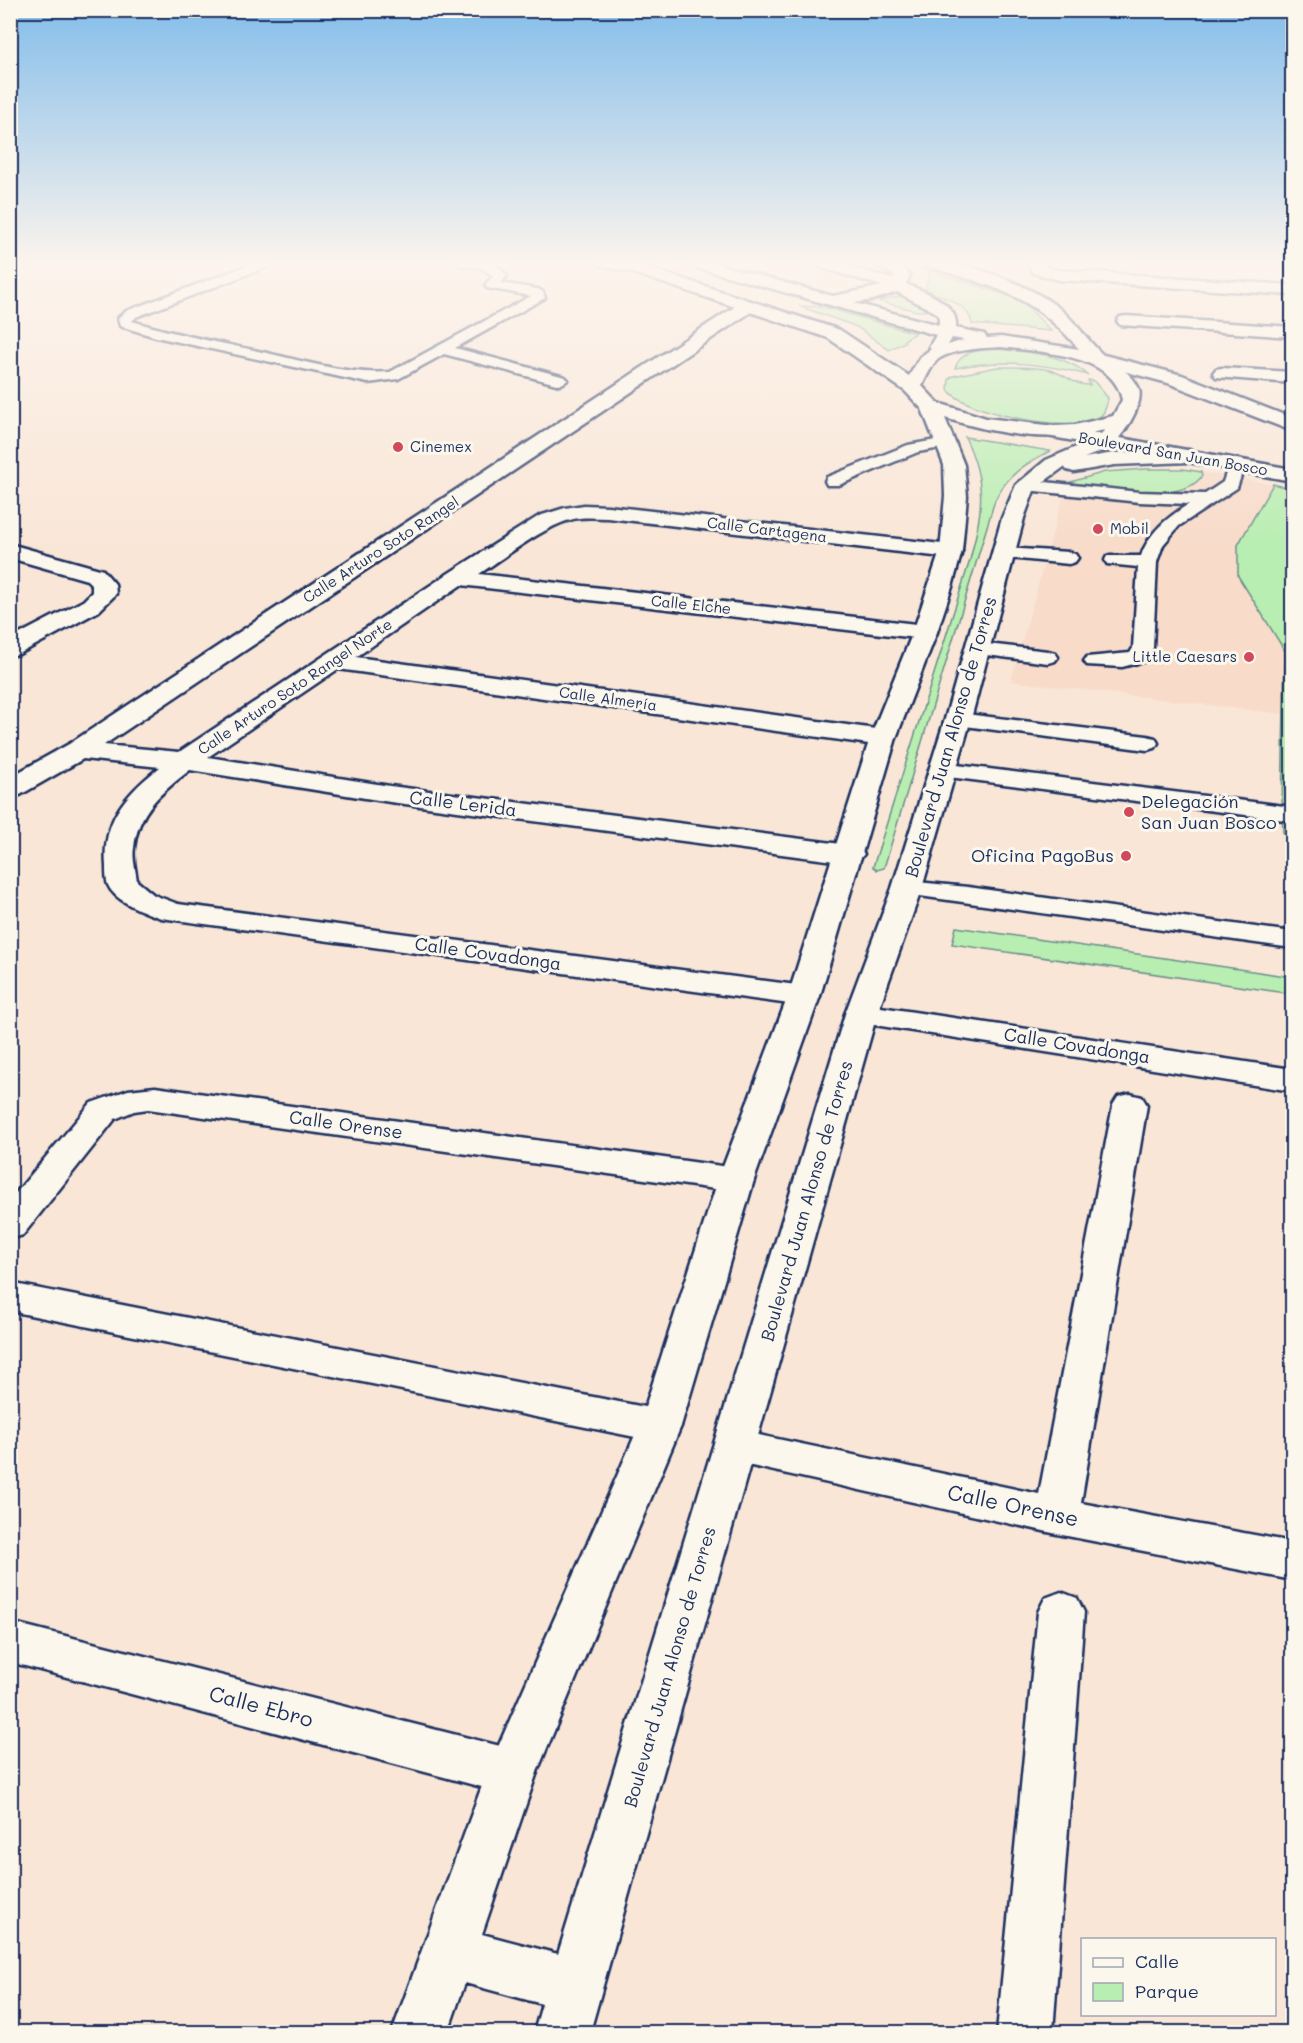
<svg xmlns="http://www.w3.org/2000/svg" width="1303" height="2043" font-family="Mali,sans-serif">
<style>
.built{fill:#f8dbc9}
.green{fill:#b8eeb1;stroke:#6a8e88;stroke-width:1.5}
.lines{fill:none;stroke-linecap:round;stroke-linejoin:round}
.lane-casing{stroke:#1b2f5e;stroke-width:5}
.street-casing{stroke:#1b2f5e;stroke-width:5}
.secondary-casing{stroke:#1b2f5e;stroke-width:5}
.primary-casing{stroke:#1b2f5e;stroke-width:5}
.lane{fill:#fbf7ec;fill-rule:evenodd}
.street{fill:#fbf7ec;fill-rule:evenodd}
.secondary{fill:#fbf7ec;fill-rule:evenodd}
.primary{fill:#fbf7ec;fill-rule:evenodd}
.poi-dot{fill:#d1495b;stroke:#fbf7ec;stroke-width:2}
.labels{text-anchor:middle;stroke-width:6;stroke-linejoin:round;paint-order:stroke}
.far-poi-label{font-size:15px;fill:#1b2f5e;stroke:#fbf7ec;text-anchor:start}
.far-street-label{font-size:15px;fill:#1b2f5e;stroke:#fbf7ec}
.street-label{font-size:18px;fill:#1b2f5e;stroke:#fbf7ec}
.poi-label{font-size:18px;fill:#1b2f5e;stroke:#fbf7ec;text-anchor:start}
.near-street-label{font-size:21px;fill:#1b2f5e;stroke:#fbf7ec}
</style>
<rect width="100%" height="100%" fill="#f9e6d7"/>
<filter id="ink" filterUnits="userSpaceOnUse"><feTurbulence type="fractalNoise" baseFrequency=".0167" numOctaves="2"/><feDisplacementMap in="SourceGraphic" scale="12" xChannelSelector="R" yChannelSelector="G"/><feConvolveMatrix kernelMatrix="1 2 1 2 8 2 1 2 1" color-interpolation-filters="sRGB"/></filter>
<g filter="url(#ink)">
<!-- built -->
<path class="built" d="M 1162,469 L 1183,469 L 1273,484 L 1238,545 L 1285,651 L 1284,714 L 1011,681 L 1067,483 L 1105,472 Z"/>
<!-- green -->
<path class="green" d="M 902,262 L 1006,295 L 1025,304 L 1051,331 L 972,324 C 968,302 942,298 925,289 L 930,274 L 929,272 Z
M 901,296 L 918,303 L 926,311 L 917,311 L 878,301 Z
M 799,306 L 824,307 L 915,333 L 904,340 L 905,342 L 889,350 L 857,327 Z
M 992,349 C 1024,351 1063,353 1088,375 C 1042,363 1002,359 955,368 C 961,351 976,351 992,349 Z
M 997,367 C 1014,367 1033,366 1050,370 C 1065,374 1075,386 1090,385 L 1088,380 L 1094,381 L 1108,398 C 1106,408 1104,417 1094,420 C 1065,431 968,414 948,390 L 949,379 L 953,376 Z
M 965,437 L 1050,451 C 1026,463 1007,475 995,500 L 884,868 L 877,870 L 873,867 L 970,560 C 982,511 988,485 965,437 Z
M 1145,469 L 1183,469 L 1201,472 L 1202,476 C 1182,506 1100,487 1067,483 L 1105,472 Z
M 1273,484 L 1292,489 L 1292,835 L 1283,833 L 1282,809 L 1285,651 L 1238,576 L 1238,545 Z
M 956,927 L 1292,977 L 1292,994 L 952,944 Z"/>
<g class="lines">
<!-- lane casing -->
<g class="lane-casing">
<path id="lane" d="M 257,262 L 273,262 L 272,265 L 136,317 L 132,321 C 176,335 222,343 267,353 C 307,362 349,375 390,372 L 531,296 L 487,288 L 485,285 L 493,276 L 481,268 L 459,265 L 458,262 C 476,260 496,259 507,276 L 501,283 L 538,289 L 543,292 L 545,298 L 455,348 L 565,377 L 568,380 L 560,385 L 444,354 L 398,379 L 368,383 L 156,337 L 120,326 L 118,318 L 126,311 Z
M 947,438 L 955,443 L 953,446 L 918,452 L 839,485 L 827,485 L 825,481 L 827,477 L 908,445 Z
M 1237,459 L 1245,464 L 1237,488 L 1179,526 L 1163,545 L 1157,562 L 1153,648 L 1145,661 L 1122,667 L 1087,665 L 1084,661 L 1087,657 L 1130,653 L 1133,648 L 1138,567 L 1107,564 L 1105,560 L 1107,556 L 1141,556 C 1149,532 1168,517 1189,504 L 1139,502 L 1026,490 L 1020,489 L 1017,485 L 1020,481 L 1026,480 L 1139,492 L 1205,494 L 1223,482 L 1229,464 Z
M 1004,548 L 1069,552 L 1075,554 L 1078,558 L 1075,562 L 1069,564 L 998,557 L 995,553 L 998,549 Z
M 978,643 L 1048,651 L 1055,653 L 1058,657 L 1055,661 L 1048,663 L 971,653 L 968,649 L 971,645 Z
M 958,713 L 1147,736 L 1155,738 L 1158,743 L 1155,748 L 1147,750 L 950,724 L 947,719 L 950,714 Z
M 941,763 L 1292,807 L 1292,821 L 933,775 L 930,770 L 933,765 Z
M 907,881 L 968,887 L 1292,932 L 1292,948 L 898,893 L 895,888 L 898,883 Z"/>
</g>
<!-- street casing -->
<g class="street-casing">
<path id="street" d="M 1027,262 L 1043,262 L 1045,267 L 1059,270 L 1292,285 L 1292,295 L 1059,280 L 1033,273 Z
M 748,301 L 754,302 L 756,306 L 754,310 L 104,745 L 179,752 L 449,573 L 539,516 L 565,508 L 584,505 L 608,506 L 959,546 L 962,551 L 959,556 L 951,558 L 608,518 C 595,518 582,516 570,520 C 543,527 504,558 479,574 L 925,625 L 934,627 L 937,632 L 934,637 L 925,639 L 461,585 L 356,657 L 883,730 L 892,732 L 896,738 L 892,744 L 883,746 L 338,669 L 208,757 L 390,786 L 849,845 L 859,848 L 864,854 L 859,860 L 849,863 L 390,802 L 190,770 C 162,792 138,810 134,848 C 132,858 136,871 137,881 L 154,895 L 178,904 L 804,986 L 815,989 L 820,996 L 815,1003 L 804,1006 L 161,918 C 145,912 115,902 108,885 C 106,880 106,872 106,866 C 102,820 126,794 160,767 L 83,759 L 20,795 L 10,797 L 10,777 L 69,744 L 742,302 Z
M 1126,316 L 1292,327 L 1292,337 L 1120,325 L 1117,321 L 1120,317 Z
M 1222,368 L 1292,372 L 1292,383 L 1216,377 L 1213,373 L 1216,369 Z
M 10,544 L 103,570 L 115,584 L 116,594 L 99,611 L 19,654 L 10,656 L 10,639 L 83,601 L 92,592 L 92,585 L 87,580 L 10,558 Z
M 861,1004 L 1292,1069 L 1292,1091 L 849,1021 L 845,1014 L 849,1007 Z
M 155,1087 L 736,1168 L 749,1171 L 754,1180 L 749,1189 L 736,1192 L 148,1109 L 134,1111 L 115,1119 L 23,1235 L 10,1239 L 10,1200 L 91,1103 L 128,1090 Z
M 1130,1094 L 1142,1097 L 1147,1105 L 1081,1503 L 1292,1542 L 1292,1580 L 1057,1534 L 720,1459 L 714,1447 L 720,1435 L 735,1430 L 1039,1494 L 1113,1105 L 1118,1097 Z
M 10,1283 L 660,1410 L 675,1415 L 681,1426 L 675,1437 L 660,1442 L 10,1311 Z
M 1061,1592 L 1077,1598 L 1084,1612 L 1053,2032 L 997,2032 L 1038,1612 L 1045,1598 Z
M 10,1622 L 512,1749 L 530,1756 L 537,1772 L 530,1788 L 512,1795 L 10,1662 Z"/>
</g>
<!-- secondary casing -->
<g class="secondary-casing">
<path id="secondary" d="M 1096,353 L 1182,375 L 1292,418 L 1292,431 L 1168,383 L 1090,362 L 1087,358 L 1090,354 Z
M 1054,426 L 1292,469 L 1292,481 L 1047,436 L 1044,432 L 1047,428 Z"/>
</g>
<!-- primary casing -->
<g class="primary-casing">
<path id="primary" d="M 597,262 L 626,262 L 640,265 L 840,330 L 909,376 L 920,357 L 931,349 L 929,347 L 936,335 L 688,265 L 686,262 L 710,262 L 833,296 L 882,286 L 813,265 L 811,262 L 835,262 L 892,279 L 894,276 C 888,268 877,270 872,262 C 889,260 900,261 910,276 L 906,284 C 925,292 959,303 956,328 L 984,334 L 987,338 L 1001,337 L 1079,349 C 1032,293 991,286 924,265 L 922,262 C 960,258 1029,284 1059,308 C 1076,322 1087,340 1103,355 C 1115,365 1133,373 1139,389 C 1144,405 1122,439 1109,447 C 1101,452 1092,455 1084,458 L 1114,453 L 1189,450 L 1196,452 L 1199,456 L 1196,460 L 1189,462 L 1114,465 L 1074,472 L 1067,470 L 1064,467 L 1035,488 L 1024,518 L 971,719 L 922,888 L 877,1014 L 590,2032 L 534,2032 L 542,2004 L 465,1983 L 448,2032 L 392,2032 L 487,1772 L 639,1426 L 718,1180 L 788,996 L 870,738 L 913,632 L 940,551 L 945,496 L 944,465 L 922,409 L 905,391 L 828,338 L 630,272 L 599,265 ZM 897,292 L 935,312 L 939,317 L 939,325 L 854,303 L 873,300 ZM 952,338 L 964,340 L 948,345 ZM 1001,347 C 1039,352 1114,353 1122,400 L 1113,416 L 1075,425 L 1054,426 L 986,418 L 938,403 L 922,386 C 926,378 930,368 936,361 C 949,349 984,348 1001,347 ZM 945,418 C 999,435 1049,443 1105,430 L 1095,439 L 1046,460 L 1016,485 L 1002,518 L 945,719 L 892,888 L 845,1014 L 558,1954 L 482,1934 L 537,1772 L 681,1426 L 754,1180 L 820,996 L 896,738 L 937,632 L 952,587 L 962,551 L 967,496 L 964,465 Z"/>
</g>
<!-- lane -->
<use href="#lane" class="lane"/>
<!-- street -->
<use href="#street" class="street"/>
<!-- secondary -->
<use href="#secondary" class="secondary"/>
<!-- primary -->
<use href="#primary" class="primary"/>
</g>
</g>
<!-- sky -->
<linearGradient id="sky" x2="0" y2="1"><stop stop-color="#83bdea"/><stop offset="0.48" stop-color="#fcf4ed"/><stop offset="1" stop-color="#fcf4ed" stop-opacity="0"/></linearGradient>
<rect width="1303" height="548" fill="url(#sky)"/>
<!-- markers -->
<g class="poi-dot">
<circle cx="398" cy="447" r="6"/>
<circle cx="1098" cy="529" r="6"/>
<circle cx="1249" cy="657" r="6"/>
<circle cx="1129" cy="812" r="6"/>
<circle cx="1126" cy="856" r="6"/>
</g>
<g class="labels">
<!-- far-poi labels -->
<g class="far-poi-label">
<text x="410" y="452">Cinemex</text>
<text x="1110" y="534">Mobil</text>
<text x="1237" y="662" text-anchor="end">Little Caesars</text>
</g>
<!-- far-street labels -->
<g class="far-street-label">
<text transform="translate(1173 454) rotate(10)" y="5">Boulevard San Juan Bosco</text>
<text transform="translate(767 530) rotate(7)" y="5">Calle Cartagena</text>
<text transform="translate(381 550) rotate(-33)" y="5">Calle Arturo Soto Rangel</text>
<text transform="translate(691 605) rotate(6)" y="5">Calle Elche</text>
<text transform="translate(295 687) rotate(-34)" y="5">Calle Arturo Soto Rangel Norte</text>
<text transform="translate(608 699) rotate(8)" y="5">Calle Almería</text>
</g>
<!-- street labels -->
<g class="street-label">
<text transform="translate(951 737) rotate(-74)" y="6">Boulevard Juan Alonso de Torres</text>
<text transform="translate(463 804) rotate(7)" y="6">Calle Lerida</text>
<text transform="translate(488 954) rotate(8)" y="6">Calle Covadonga</text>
<text transform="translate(1077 1046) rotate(9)" y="6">Calle Covadonga</text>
<text transform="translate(346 1125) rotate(8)" y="6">Calle Orense</text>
<text transform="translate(807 1201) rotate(-74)" y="6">Boulevard Juan Alonso de Torres</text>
<text transform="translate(670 1667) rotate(-74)" y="6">Boulevard Juan Alonso de Torres</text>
</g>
<!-- poi labels -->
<g class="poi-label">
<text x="1141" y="808">Delegación<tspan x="1141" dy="21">San Juan Bosco</tspan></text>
<text x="1114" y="862" text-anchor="end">Oficina PagoBus</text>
</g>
<!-- near-street labels -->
<g class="near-street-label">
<text transform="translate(1013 1506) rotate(12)" y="7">Calle Orense</text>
<text transform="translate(261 1707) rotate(15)" y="7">Calle Ebro</text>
</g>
</g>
<!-- margin -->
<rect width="1303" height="2043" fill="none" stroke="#fbf7ec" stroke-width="36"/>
<rect x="18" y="18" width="1267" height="2007" fill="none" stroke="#1b2f5e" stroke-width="2" filter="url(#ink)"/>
<!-- legend -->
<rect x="1081" y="1938" width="195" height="78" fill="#fbf7ec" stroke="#a1a7b3" stroke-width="1.5"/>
<rect x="1093" y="1958" width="30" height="9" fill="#fbf7ec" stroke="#a1a7b3" stroke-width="1.5"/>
<text x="1135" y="1968" font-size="18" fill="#1b2f5e">Calle</text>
<rect x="1093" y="1983" width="30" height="18" fill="#b8eeb1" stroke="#a1a7b3" stroke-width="1.5"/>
<text x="1135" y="1998" font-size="18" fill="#1b2f5e">Parque</text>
</svg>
